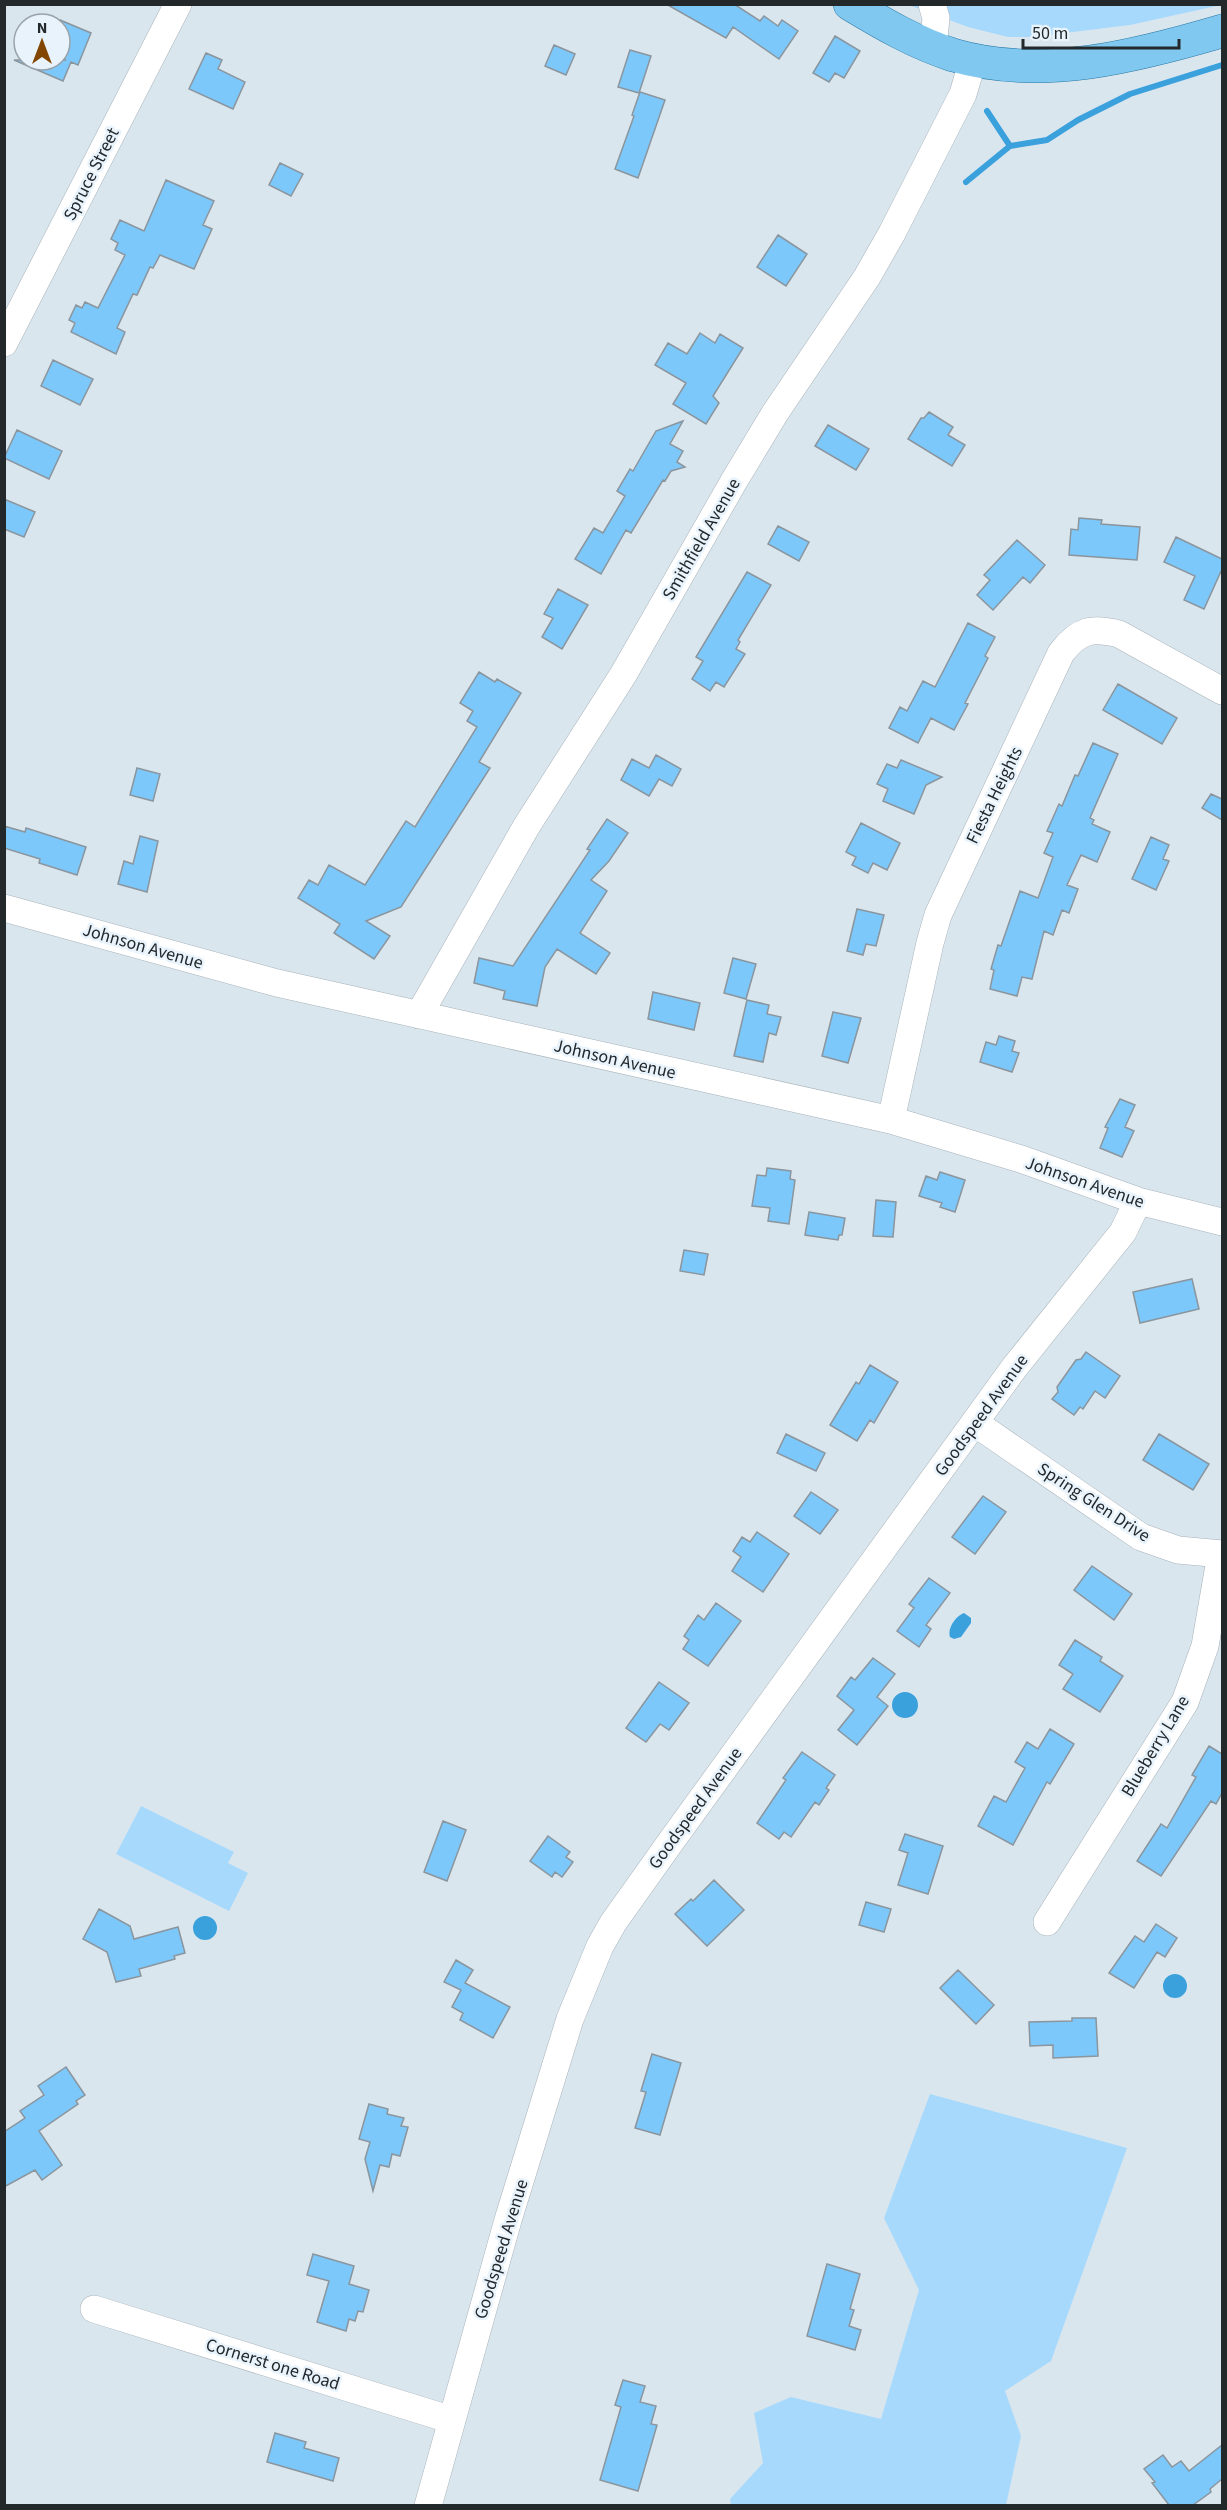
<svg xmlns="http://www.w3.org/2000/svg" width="1227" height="2510" font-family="'Source Sans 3',sans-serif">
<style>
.green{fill:#a7d9fc}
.water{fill:#3ba1dd}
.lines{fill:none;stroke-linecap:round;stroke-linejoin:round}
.stream{stroke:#3ba1dd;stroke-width:6}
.building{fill:#7dc8fa;stroke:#8a959d;stroke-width:1.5}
.minor-casing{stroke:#a8b3bb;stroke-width:28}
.major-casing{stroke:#2878a4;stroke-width:34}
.minor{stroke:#fff;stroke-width:27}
.major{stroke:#80c8ef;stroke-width:33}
.labels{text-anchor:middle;stroke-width:5;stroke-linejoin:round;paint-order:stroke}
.street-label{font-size:18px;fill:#23282b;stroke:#e8f3fc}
</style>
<rect width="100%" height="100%" fill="#dae6ee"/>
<!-- green -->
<path class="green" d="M 909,5 L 1221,5 L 1130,25 L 1032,37 L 1008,37 L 968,27 Z
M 141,1806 L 234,1852 L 228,1863 L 248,1873 L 229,1911 L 116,1854 Z
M 930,2094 L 1127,2148 L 1051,2361 L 1005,2391 L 1021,2436 L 1006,2505 L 731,2505 L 730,2499 L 763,2463 L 754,2413 L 791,2397 L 881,2419 L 919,2290 L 884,2218 Z"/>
<!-- water -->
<path class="water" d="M 964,1613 L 971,1618 L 971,1623 L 961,1637 L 954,1639 L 950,1637 C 947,1628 956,1616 964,1613 Z
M892 1705a13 13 0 1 1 26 0a13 13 0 1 1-26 0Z
M193 1928a12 12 0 1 1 24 0a12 12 0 1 1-24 0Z
M1163 1986a12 12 0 1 1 24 0a12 12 0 1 1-24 0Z"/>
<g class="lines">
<!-- stream -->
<path class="stream" d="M 987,111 L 1010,146
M 966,182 L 1010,146 L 1047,140 L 1078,120 L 1130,94 L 1222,65"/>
</g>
<!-- building -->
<path class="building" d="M 666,4 L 734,4 L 760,21 L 764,16 L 778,26 L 782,20 L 798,31 L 779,59 L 733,27 L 726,38 Z
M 60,20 L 91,33 L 78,65 L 71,62 L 63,81 L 14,60 L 66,60 L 60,57 Z
M 835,36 L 860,51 L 844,78 L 835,73 L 829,82 L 813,73 Z
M 554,45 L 575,54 L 566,75 L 545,66 Z
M 630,50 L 651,56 L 639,93 L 618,87 Z
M 206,53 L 222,60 L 218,69 L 245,82 L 233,109 L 189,89 Z
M 640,92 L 665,100 L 638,178 L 615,169 L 634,116 L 632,115 Z
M 280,163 L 303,174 L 291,196 L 269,185 Z
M 166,180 L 214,201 L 203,225 L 212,229 L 194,269 L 160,255 L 153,268 L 150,267 L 137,295 L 133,294 L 117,328 L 125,332 L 116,354 L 71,332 L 75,323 L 69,320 L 76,305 L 82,308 L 85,302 L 98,308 L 125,255 L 115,250 L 118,243 L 111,239 L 120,220 L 144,231 Z
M 778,235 L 807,254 L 786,286 L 757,267 Z
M 700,333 L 715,343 L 720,334 L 743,348 L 713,396 L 719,403 L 706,424 L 673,404 L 686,383 L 655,365 L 668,343 L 687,354 Z
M 53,360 L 93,379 L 80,405 L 41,386 Z
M 929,412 L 953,427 L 948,435 L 965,445 L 952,466 L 908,439 L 921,418 L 924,418 Z
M 683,421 L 670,444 L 683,451 L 677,462 L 685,467 L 671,471 L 665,481 L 663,480 L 631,533 L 626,530 L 601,574 L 575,559 L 594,528 L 603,533 L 625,496 L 617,491 L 630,469 L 633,471 L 656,431 Z
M 828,425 L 869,449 L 856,470 L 815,446 Z
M 17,430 L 62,451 L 49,479 L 4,458 Z
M 4,499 L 35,512 L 24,537 L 4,529 Z
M 1079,518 L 1102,520 L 1101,524 L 1140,527 L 1137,560 L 1069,555 L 1071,529 L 1078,530 Z
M 778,526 L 809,542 L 799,561 L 768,544 Z
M 1176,537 L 1222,559 L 1222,569 L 1204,609 L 1184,600 L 1195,576 L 1164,562 Z
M 1017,540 L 1045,565 L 1030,583 L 1023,577 L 993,610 L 977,595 L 990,580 L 984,575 Z
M 747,572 L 771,585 L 738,640 L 740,642 L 736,649 L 745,654 L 724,687 L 716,682 L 710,691 L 692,679 L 703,661 L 696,657 Z
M 558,589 L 588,605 L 562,649 L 542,637 L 553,618 L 544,614 Z
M 968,623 L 995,637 L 985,656 L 988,658 L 965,703 L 968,704 L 954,730 L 931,718 L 918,743 L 889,728 L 900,707 L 907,711 L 923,681 L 935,687 Z
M 479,672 L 495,682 L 497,679 L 521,693 L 479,762 L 490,768 L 401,907 L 366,921 L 390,936 L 374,959 L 334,933 L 340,924 L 298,898 L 309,880 L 318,885 L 329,865 L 365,885 L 406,821 L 415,827 L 477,727 L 467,721 L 473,711 L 460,703 Z
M 1118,684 L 1177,718 L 1162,744 L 1103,710 Z
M 1093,743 L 1118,754 L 1090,818 L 1094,820 L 1092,824 L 1110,832 L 1097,862 L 1081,855 L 1067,885 L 1078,889 L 1069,913 L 1062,910 L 1053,935 L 1044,931 L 1032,979 L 1022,977 L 1017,996 L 990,989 L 994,970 L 991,969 L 998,945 L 1001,946 L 1020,891 L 1038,898 L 1053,857 L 1044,853 L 1053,833 L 1047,831 L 1059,804 L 1062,806 L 1075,775 L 1078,776 Z
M 656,755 L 681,769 L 672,786 L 659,779 L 649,796 L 621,780 L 632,759 L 649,768 Z
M 901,760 L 942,777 L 926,785 L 914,814 L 883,801 L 888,789 L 877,784 L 887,764 L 897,768 Z
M 137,768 L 160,774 L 153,801 L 130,795 Z
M 1211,794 L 1222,799 L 1222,820 L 1202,808 Z
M 607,819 L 628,833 L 609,861 L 591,880 L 607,891 L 580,933 L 610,953 L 596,974 L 557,949 L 545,967 L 537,1006 L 503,999 L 505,991 L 474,983 L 479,958 L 513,966 L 590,850 L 587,849 Z
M 861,823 L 900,843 L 887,870 L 873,863 L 868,873 L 852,865 L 856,857 L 846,852 Z
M 4,826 L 25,832 L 26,828 L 86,847 L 77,875 L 39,863 L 40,859 L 4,848 Z
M 140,836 L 158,841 L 147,892 L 118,884 L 124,861 L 133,864 Z
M 1151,837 L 1169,845 L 1163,859 L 1169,861 L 1156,890 L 1132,879 Z
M 857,909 L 884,915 L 876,946 L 866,944 L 863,955 L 847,951 Z
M 733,958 L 756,964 L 746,999 L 724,993 Z
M 653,992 L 700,1003 L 694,1030 L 648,1019 Z
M 747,1000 L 769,1005 L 767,1014 L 781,1017 L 776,1035 L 769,1033 L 763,1062 L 734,1056 Z
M 833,1012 L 861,1018 L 848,1063 L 822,1056 Z
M 999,1036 L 1015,1041 L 1012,1051 L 1019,1053 L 1012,1072 L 980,1062 L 986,1042 L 996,1045 Z
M 1120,1099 L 1135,1105 L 1125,1127 L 1134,1131 L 1122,1157 L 1100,1148 L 1108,1128 L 1105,1127 Z
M 767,1168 L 791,1171 L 790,1179 L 795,1180 L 789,1224 L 768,1221 L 770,1208 L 752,1206 L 757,1175 L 766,1176 Z
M 940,1172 L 965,1180 L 955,1212 L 940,1207 L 942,1203 L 919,1196 L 926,1176 L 937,1180 Z
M 876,1200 L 896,1202 L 893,1237 L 873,1236 Z
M 809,1212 L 845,1218 L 842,1235 L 839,1235 L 838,1240 L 805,1235 Z
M 684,1250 L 708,1254 L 704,1275 L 680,1271 Z
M 1192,1279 L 1199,1309 L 1140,1323 L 1133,1292 Z
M 1086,1352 L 1120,1376 L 1105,1398 L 1095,1391 L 1083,1409 L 1080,1407 L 1074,1415 L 1052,1399 L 1058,1392 L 1057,1387 L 1076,1360 L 1081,1359 Z
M 870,1365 L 898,1382 L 874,1423 L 870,1420 L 857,1441 L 830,1425 L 856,1382 L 859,1384 Z
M 786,1434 L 825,1453 L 816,1471 L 777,1453 Z
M 1159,1434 L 1209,1464 L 1193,1490 L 1143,1460 Z
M 811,1492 L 838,1510 L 820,1534 L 794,1516 Z
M 983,1496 L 1006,1512 L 975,1554 L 952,1537 Z
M 757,1532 L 789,1554 L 763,1592 L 732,1571 L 741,1557 L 733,1551 L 742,1537 L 750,1542 Z
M 1092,1566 L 1132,1594 L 1114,1620 L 1074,1590 Z
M 929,1578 L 950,1593 L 926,1625 L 931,1629 L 919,1647 L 897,1631 L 914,1608 L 909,1604 Z
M 716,1603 L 741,1621 L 708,1666 L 683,1649 L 689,1640 L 684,1636 L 698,1615 L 704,1620 Z
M 1075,1640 L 1102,1657 L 1100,1661 L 1123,1676 L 1100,1712 L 1063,1689 L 1073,1674 L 1059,1665 Z
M 873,1658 L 895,1674 L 877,1697 L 888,1706 L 857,1745 L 838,1730 L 854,1710 L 837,1696 L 851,1677 L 855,1680 Z
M 659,1682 L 689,1703 L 669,1730 L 660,1724 L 646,1742 L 626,1728 Z
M 1050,1729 L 1074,1744 L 1050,1784 L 1047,1782 L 1013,1845 L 978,1826 L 994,1796 L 1006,1802 L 1025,1768 L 1015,1762 L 1027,1742 L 1038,1749 Z
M 1209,1746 L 1222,1754 L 1222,1793 L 1216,1804 L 1211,1801 L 1161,1876 L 1137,1861 L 1161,1824 L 1167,1828 L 1196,1777 L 1192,1775 Z
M 802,1752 L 835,1775 L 826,1788 L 829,1790 L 819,1805 L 815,1802 L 791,1837 L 784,1832 L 779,1839 L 757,1823 L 786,1780 L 783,1778 Z
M 443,1821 L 466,1830 L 447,1881 L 424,1872 Z
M 905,1834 L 943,1846 L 928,1894 L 898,1885 L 908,1853 L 899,1850 Z
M 548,1836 L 570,1852 L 566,1857 L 573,1862 L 562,1877 L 555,1872 L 552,1877 L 530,1861 Z
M 714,1880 L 744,1910 L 707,1946 L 675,1914 L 691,1899 L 693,1901 Z
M 866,1902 L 891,1909 L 884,1932 L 859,1925 Z
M 99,1909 L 130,1926 L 134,1939 L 178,1927 L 185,1953 L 174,1956 L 175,1959 L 139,1969 L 141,1976 L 116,1982 L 107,1952 L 83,1939 Z
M 1156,1924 L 1177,1938 L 1165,1957 L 1157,1952 L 1134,1988 L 1109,1973 L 1135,1936 L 1144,1942 Z
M 456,1960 L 473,1970 L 465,1983 L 510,2007 L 493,2038 L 460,2020 L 463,2013 L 452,2007 L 461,1990 L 444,1982 Z
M 958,1970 L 994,2005 L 976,2024 L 940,1988 Z
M 1072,2018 L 1096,2018 L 1098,2056 L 1053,2058 L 1053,2045 L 1030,2046 L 1029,2022 L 1072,2021 Z
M 652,2054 L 681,2063 L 660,2135 L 635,2128 L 646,2092 L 641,2091 Z
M 66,2067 L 85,2095 L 76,2101 L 78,2104 L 39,2131 L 62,2165 L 42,2180 L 35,2170 L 4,2187 L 4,2132 L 25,2118 L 20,2111 L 44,2095 L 38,2086 Z
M 369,2104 L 388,2109 L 387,2114 L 404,2118 L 401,2126 L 408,2127 L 400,2156 L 392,2154 L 389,2167 L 380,2165 L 373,2191 L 365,2159 L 370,2142 L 359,2139 Z
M 313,2254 L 354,2266 L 349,2284 L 369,2290 L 363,2312 L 358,2311 L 355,2321 L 349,2319 L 346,2331 L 317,2322 L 329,2281 L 307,2275 Z
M 827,2264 L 860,2274 L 850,2309 L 854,2310 L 849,2326 L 861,2330 L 855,2350 L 807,2336 Z
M 623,2380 L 645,2386 L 640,2402 L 656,2406 L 651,2424 L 657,2425 L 638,2491 L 600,2480 L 621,2407 L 615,2405 Z
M 275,2433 L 306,2442 L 304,2448 L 339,2458 L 333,2481 L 267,2462 Z
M 1222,2445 L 1222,2479 L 1210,2489 L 1211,2492 L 1193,2505 L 1169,2505 L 1152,2483 L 1155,2482 L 1144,2469 L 1163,2455 L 1172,2467 L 1181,2461 L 1189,2471 Z"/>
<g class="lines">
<!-- minor casing -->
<g class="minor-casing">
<path id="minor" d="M 932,4 L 936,18 L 933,48
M 4,343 L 178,4
M 4,908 L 277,983 L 891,1120 L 1021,1159 L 1138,1201 L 1222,1222
M 419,1015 L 526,827 L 623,675 L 734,481 L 775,413 L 867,277 L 892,233 L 963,94 L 973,60
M 891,1120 L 930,943 L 938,915 L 1061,653 C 1079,630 1091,627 1119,634 L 1222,691
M 975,1423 L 1141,1537 L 1178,1550 L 1222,1554
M 1047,1922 L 1185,1702 L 1205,1646 L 1221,1554
M 94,2309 L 452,2420
M 428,2506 L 508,2220 L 570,2019 L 600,1946 L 613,1923 L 672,1840 L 1014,1368 L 1123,1232 L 1138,1201"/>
</g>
<!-- major casing -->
<g class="major-casing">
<path id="major" d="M 850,4 C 883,24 916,43 953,55 C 1042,81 1137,56 1222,31"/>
</g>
<!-- minor -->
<use href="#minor" class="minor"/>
<!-- major -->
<use href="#major" class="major"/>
</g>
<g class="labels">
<!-- street labels -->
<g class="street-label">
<text transform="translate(91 174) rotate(-63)" y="6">Spruce Street</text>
<text transform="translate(701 539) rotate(-60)" y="6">Smithfield Avenue</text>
<text transform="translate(994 795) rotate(-64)" y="6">Fiesta Heights</text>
<text transform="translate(143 946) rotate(16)" y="6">Johnson Avenue</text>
<text transform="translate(615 1059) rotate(13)" y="6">Johnson Avenue</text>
<text transform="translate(1085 1182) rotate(19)" y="6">Johnson Avenue</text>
<text transform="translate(981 1415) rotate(-54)" y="6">Goodspeed Avenue</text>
<text transform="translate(1094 1502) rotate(33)" y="6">Spring Glen Drive</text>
<text transform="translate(1155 1746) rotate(-59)" y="6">Blueberry Lane</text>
<text transform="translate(695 1808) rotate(-54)" y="6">Goodspeed Avenue</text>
<text transform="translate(501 2249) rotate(-73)" y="6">Goodspeed Avenue</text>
<text transform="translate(273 2364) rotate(17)" y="6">Cornerst one Road</text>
</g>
</g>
<!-- border -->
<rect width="1227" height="2510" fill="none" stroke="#23282b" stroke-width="12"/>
<!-- north arrow -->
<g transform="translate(42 42)"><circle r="28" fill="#e8f3fc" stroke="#99a2a8" stroke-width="1.5"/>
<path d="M0-4.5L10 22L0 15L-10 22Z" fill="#834602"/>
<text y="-9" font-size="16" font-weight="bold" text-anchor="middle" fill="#23282b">N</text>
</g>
<!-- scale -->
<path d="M1023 39v9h156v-9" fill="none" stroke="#23282b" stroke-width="3"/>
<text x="1032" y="39" font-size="18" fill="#23282b" stroke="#e8f3fc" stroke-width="4.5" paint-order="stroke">50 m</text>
</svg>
